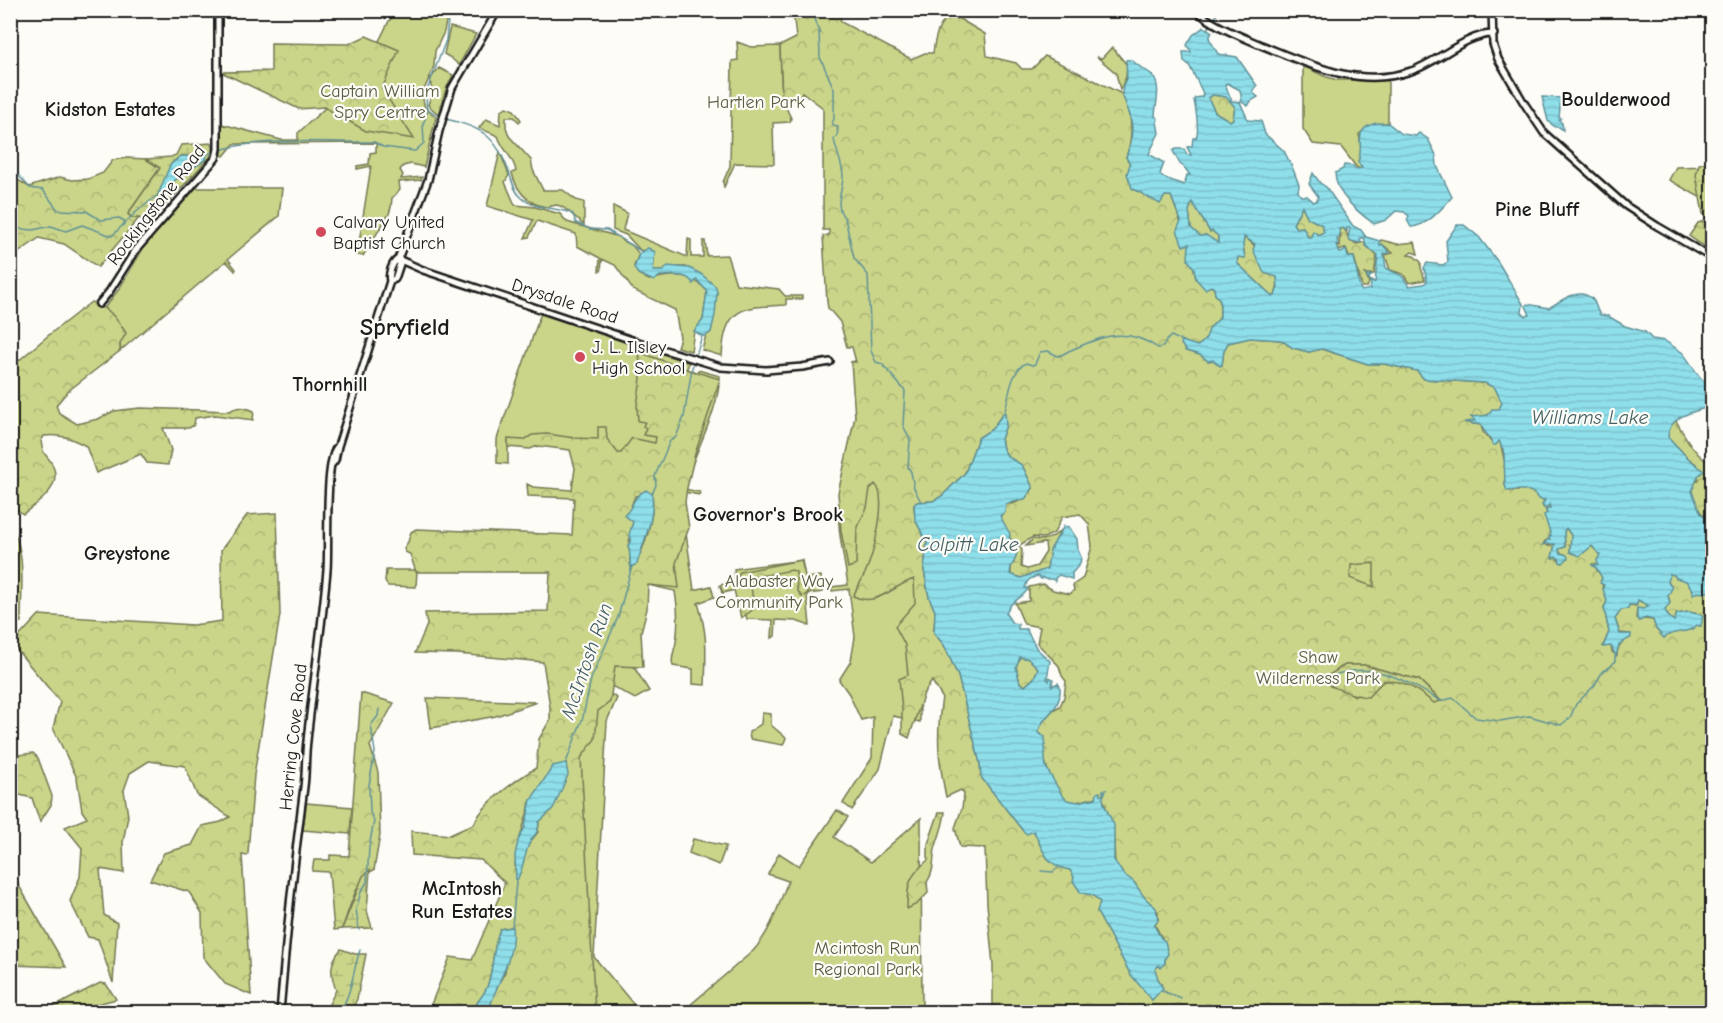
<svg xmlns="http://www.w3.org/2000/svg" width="1723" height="1023" font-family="'Comic Neue',sans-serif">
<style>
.green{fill:#cad589;stroke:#737852;stroke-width:1.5}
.forest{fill:url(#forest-crowns);stroke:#737852;stroke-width:1.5;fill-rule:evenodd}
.wetland{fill:url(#wetland-marsh);stroke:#737852;stroke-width:1.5;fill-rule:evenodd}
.water{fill:url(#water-rules);stroke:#619198;stroke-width:1.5;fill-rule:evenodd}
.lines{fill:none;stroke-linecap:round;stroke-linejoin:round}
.stream{stroke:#619198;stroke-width:1.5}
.secondary-casing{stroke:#1c1c1c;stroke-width:10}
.secondary{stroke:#fdfcf7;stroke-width:5}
.poi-dot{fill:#d1495b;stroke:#fdfcf7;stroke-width:2}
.labels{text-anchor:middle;stroke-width:4.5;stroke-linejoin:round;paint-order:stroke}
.park-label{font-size:18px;fill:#595d42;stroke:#fdfcf7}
.street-label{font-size:18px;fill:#1c1c1c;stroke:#fdfcf7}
.poi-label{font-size:18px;fill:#1c1c1c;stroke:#fdfcf7;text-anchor:start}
.neighbourhood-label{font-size:20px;font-weight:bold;fill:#1c1c1c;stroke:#fdfcf7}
.water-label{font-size:20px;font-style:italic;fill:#446064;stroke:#fdfcf7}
.district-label{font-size:24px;font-weight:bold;fill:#1c1c1c;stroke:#fdfcf7}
</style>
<defs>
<pattern id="forest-crowns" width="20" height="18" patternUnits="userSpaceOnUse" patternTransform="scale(1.5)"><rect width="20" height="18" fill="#cad589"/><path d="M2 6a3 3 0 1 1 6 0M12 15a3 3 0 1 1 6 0" fill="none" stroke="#adb676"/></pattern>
<pattern id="wetland-marsh" width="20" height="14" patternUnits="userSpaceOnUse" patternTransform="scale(1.5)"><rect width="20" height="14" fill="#cad589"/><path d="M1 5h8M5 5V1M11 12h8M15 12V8" fill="none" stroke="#adb676"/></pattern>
<pattern id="water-rules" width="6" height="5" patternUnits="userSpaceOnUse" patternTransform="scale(1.5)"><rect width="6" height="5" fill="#8fdfeb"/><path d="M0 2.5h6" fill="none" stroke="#7bbfc9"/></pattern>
</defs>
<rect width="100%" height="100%" fill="#fdfcf7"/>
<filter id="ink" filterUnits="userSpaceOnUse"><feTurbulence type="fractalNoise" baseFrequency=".0167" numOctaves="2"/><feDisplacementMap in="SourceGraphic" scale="12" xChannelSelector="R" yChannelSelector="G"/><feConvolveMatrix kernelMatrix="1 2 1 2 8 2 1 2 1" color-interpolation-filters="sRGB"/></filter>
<g filter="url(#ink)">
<!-- green -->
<path class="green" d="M 398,11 L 448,11 L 444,32 L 435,51 L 434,66 L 422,95 L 425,108 L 436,117 L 424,167 L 411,164 L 403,166 L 400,170 L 403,175 L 401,179 L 422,177 L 421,180 L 399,182 L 400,190 L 392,198 L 391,207 L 389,214 L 363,256 L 357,255 L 371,166 L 357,169 L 357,166 L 369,164 L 370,153 L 376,152 L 376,143 L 234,144 L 224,156 L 222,155 L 222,124 L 281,140 L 298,140 L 298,133 L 326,107 L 367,42 L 379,41 L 389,21 Z
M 450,27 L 476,34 L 459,65 L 451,58 L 444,54 Z
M 737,42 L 751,47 L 780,46 L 782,99 L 791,118 L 790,122 L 773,123 L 774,164 L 735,163 L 724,187 L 723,182 L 730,166 L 732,61 L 738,60 Z
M 1112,47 L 1127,65 L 1126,77 L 1120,90 L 1116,73 L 1097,57 L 1102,58 Z
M 1303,66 L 1324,76 L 1337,80 L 1388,80 L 1388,123 L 1374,124 L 1359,134 L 1362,151 L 1358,162 L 1362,165 L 1361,169 L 1357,168 L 1341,147 L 1313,144 L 1303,129 Z
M 439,68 L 453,75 L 446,89 L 438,114 L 428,105 L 432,92 L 430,79 Z
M 506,107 L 514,110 L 521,120 L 519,122 L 514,117 L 506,117 L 506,127 L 509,136 L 531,160 L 533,170 L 543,190 L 563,190 L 576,200 L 584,202 L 584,225 L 580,222 L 580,220 C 572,217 567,207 557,205 C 554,205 550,207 547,207 C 528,205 516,190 512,173 L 516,171 C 514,158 502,149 498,136 L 479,128 L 486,119 L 500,125 L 501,111 Z
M 500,152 L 509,175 L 505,182 L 515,205 L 535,207 L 560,214 L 567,222 L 619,237 L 622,241 L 632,245 L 639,254 L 634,266 L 638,274 L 649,280 C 673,274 691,272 707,291 L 703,320 L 694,331 L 691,351 L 677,347 L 680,338 L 675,310 L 633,290 L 615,265 L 602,259 L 601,271 L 599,271 L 600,258 L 577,246 L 576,234 L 537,221 L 529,237 L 525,238 L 533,220 L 487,206 Z
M 1712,166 L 1712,182 L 1703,199 L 1669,180 L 1676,167 Z
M 196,188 L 282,188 L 279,216 L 228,259 L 236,269 L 235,271 L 226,261 L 120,351 L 120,344 L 105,307 L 119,289 L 144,247 Z
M 613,206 L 627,213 L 623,230 L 687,257 L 688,239 L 691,240 L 691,257 L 703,257 L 703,241 L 705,241 L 707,256 L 727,255 L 736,284 L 779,289 L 785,296 L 802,296 L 802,299 L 786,299 L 786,305 C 743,307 725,306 722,356 L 702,350 L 706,335 L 711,332 L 717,292 L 715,286 L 686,267 L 667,267 L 663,271 L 653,271 L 654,258 L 644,250 L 641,251 L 626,235 L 613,230 Z
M 1381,240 L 1397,244 L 1415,242 L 1418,254 L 1412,252 L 1408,255 L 1414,256 L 1421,262 L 1421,268 L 1425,280 L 1409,283 L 1403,274 L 1390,270 L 1385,255 L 1393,253 L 1382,244 L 1380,246 L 1379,243 Z
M 541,313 L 689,363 L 651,465 L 578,442 L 508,440 L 508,464 L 497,463 L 497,439 Z
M 873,356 L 919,534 L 920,722 L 893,716 L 880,769 L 852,810 L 843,803 L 872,758 L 873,717 L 861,720 L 849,694 L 839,680 L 851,661 L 855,637 L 849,589 L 832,591 L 831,587 L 848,585 C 844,557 836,526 839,498 C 843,453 868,406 851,362 Z
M 698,370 L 720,376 C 718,415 694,451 684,489 L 700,492 L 700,495 L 684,492 L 683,512 L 694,590 L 711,586 L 714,597 L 698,603 C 708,635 706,652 705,685 L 693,684 L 693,669 L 673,666 C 670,658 675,650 676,642 C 679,624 678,608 675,591 L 648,585 L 634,667 L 649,691 L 635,699 L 606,683 Z
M 10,523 C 27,552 21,589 21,622 L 11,623 Z
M 802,560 L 805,578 L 821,576 L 823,592 L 807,594 L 810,626 L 796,621 L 776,620 L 775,636 L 772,638 L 773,620 L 747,619 L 738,589 L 722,593 L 720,586 L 735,581 L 734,569 Z
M 386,570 L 417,570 L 416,587 L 388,586 L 385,582 Z
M 609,693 L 617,698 L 607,721 L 594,957 L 640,1012 L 583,1012 L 577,731 Z
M 762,713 L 771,714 L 771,725 L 786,738 L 783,745 L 750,739 L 749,732 L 761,724 Z
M 306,803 L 352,807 L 350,834 L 303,830 Z
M 837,810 L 848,817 L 834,837 L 871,862 L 921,818 L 922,1012 L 682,1012 L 753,951 C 771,931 778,907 788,881 L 768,874 L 779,853 L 799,866 Z
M 693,839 L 726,846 L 719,865 L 689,853 Z"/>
<!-- forest -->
<path class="forest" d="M 793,11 L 839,11 L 841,22 L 911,59 L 925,53 L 933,53 C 935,37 938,24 951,14 L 985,34 L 987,56 L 1016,63 L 1022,69 L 1032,69 L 1045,56 L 1122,94 C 1133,115 1134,135 1126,157 L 1130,164 L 1132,188 L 1160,203 L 1165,196 L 1171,196 L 1189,244 L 1196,279 L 1214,288 L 1215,294 L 1220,300 L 1220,318 L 1210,328 L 1209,335 L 1203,343 L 1186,351 L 1200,355 L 1208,361 L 1213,360 L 1222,365 L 1224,350 L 1228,343 L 1250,338 L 1281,340 L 1293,348 L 1309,352 L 1321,349 L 1368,364 L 1384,364 L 1417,371 L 1424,379 L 1485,383 L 1495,388 L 1502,403 L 1499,410 L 1483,417 L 1472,417 L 1476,421 L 1467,423 L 1481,425 L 1483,432 L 1493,444 L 1499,441 L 1500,442 L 1505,463 L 1505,485 L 1513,491 L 1518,491 L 1526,484 L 1539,499 L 1545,500 L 1543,507 L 1547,506 L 1549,501 L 1551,507 L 1546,510 L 1548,525 L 1551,535 L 1549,537 L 1550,539 L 1545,541 L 1542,546 L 1545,544 L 1548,546 L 1555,544 L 1552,558 L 1556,557 L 1560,562 L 1563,563 L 1565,554 L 1560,553 L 1559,549 L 1565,547 L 1564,531 L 1566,528 L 1571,535 L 1570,552 L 1580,555 L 1592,546 L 1600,555 L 1598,565 L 1593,564 L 1602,577 L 1601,580 L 1607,601 L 1604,608 L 1609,632 L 1603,646 L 1611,646 L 1612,652 L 1617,655 C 1617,646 1621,641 1630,638 L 1630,634 L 1620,633 L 1615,619 L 1621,610 L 1628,608 L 1629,605 L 1636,606 L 1638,600 L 1649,606 L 1645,609 L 1637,609 L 1636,618 L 1653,620 L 1656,629 L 1664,638 C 1674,628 1687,635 1697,625 L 1700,626 L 1703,615 L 1689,612 L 1677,614 L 1674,621 L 1667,615 L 1665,610 L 1670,602 L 1668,596 L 1671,588 L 1668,581 L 1670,573 L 1687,581 L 1695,593 L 1712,590 L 1712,1012 L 993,1012 L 993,965 L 987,904 L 985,848 L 960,847 L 955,828 L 962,808 L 964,794 L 961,790 L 946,797 C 938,758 936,737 942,697 L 932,681 L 924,693 L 909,738 L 902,734 L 902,710 L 899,679 L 908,675 L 905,645 L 895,626 L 915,603 L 914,579 C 892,586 877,608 853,596 C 857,588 862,580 866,571 C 873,555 889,497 875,484 L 870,489 L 867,508 L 857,527 L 856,565 L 848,568 L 841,531 L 838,493 L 855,417 L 851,362 L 856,362 L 852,347 L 847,347 L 840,322 L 828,308 L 827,302 L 823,236 L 829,235 L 829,230 L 823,230 L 823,108 L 802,92 L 798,101 L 782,99 L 780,46 L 796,38 ZM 1001,416 L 1006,425 L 1001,439 L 1003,449 L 1008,457 L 1022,465 L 1033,488 C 1028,498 1017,504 1006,504 L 1005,512 L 1000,516 L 1009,534 L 1010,539 L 1018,546 L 1033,537 L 1044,538 L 1054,533 L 1062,517 L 1080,514 L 1089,524 L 1092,546 L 1083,578 L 1073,585 L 1074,590 L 1070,594 L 1053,590 L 1043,584 L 1029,587 L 1029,601 L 1015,603 L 1024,624 L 1040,627 L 1037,643 L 1059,666 L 1062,676 L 1066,681 L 1064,697 L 1060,706 L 1053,710 L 1039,725 L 1037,735 L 1052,784 L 1068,804 L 1097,797 L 1104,802 L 1113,827 L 1115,863 L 1123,875 L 1158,912 L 1158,920 L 1155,925 L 1166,946 L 1165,963 L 1159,964 L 1155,969 L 1155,974 L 1161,984 L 1131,975 L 1097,912 L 1100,902 L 1074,877 L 1070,870 C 1050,867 1041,849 1034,831 L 1023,831 L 981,777 L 980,763 L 958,676 L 944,645 L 934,633 L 935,611 L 929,597 L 924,570 L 927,543 L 915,519 L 914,505 L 917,502 L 933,501 L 942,496 L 965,473 L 978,438 L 992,429 ZM 1345,665 L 1364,665 L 1419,680 L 1441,701 L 1434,702 L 1412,687 L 1397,680 L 1383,681 L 1372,691 L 1355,696 L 1345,690 L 1330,686 Z
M 366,36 L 399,50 L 382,89 L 414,139 L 366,131 L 324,107 L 299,109 L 221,72 L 271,71 L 271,43 L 349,44 Z
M 1213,95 L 1227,97 L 1235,107 L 1233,119 L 1230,121 L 1215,112 L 1208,98 Z
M 127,158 L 146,159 L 160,168 L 128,214 L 132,218 L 139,218 L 98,267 L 64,244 L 39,238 L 11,258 L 10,173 L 13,177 L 29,187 L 60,177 L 72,180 L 88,179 L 103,173 L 113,160 Z
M 1706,162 L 1712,170 L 1712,224 L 1703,214 L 1696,175 L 1699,164 Z
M 1192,201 L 1210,232 L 1212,231 L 1218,236 L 1218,244 L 1206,235 L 1200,236 L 1191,228 L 1189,211 Z
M 1302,206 L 1308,218 L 1322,225 L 1324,232 L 1311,238 L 1308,237 L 1303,227 L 1296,228 L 1293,224 Z
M 1342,228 L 1345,230 L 1351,242 L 1357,244 L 1363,242 L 1377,256 L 1374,274 L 1365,274 L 1369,283 L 1367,287 L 1362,287 L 1354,257 L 1349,257 L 1346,248 L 1339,251 L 1337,245 L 1340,246 L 1339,240 L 1341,237 L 1339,230 Z
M 1244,237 C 1254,243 1274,266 1277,277 C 1279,284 1277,290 1275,296 L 1272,296 L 1237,263 L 1238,257 L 1245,257 L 1243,246 Z
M 91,302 C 111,309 114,316 126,333 L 120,344 L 120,351 L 68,391 L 56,405 L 59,413 L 77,424 L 98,419 L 114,411 L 140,408 L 230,411 C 238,405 246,407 254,411 L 253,420 L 215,415 L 195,418 L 194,425 L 189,428 L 163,428 L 171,450 L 168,465 L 147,463 L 141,454 L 96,473 L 86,446 C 71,438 61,434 44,436 L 41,441 C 43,458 48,454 53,466 C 62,488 38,503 23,514 L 12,506 L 11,507 L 10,368 L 50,334 Z
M 639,352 L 686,369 L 720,379 L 695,454 L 687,488 L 685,502 L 689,528 L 676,563 L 679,588 L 648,585 L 647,609 L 641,632 L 643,667 L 615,666 L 610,702 L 598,711 L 595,739 L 581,758 L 595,1012 L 484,1012 L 489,1010 L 494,992 L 505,972 L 512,927 L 500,929 C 492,948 494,969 487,987 C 484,997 475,1002 473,1012 L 428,1012 L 450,957 L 472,960 L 505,883 L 481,860 L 412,855 L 411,831 L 450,835 L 474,824 C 482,804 517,779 536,768 L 539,739 L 550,720 L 550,707 L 543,662 L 457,654 L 415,653 L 427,625 L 425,613 L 548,611 L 550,572 L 416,572 L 410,554 L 405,552 L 404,548 L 408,542 L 411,532 L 416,529 L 572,535 L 574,498 L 528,496 L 527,484 L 533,487 L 572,490 L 575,468 L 570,450 L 538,446 L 530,449 L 508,447 L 508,439 L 524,440 L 532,435 L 547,434 L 575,438 L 598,439 L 598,427 L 606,427 L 607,439 L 618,453 L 621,453 L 632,438 L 655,443 L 656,437 L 643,435 L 646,428 L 643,426 L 645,422 L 638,421 L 637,406 L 641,378 ZM 652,494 C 655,512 645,554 631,567 C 628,560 632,553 628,547 L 633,522 L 625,514 L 629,512 L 635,496 ZM 531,800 L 553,809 L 539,822 L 538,832 L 530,842 L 515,870 C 515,846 525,824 531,800 Z
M 1675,419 C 1684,434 1695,457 1712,464 L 1712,510 L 1705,516 C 1699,512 1690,496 1692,488 C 1693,485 1696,482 1698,479 L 1696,464 L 1688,458 L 1668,437 L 1668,428 Z
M 277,513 L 280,615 L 254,775 L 248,853 L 247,856 L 242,855 L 251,995 L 225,984 L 203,957 L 202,913 L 189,892 L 150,880 L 164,853 L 192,845 L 202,826 L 221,822 L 230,817 L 197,795 L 185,766 L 149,761 L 130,773 L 124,790 L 128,816 L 123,842 L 124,873 L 100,869 L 104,915 L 117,923 L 113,983 L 98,939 L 88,937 L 70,901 L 80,877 L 82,848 L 65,827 L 87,818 L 82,811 L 77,778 L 53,728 L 60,702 L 17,650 L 13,643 L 39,615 L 193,625 L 222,621 L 221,550 L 247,515 Z
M 801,560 L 809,592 L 802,597 L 797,590 L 796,572 L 792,570 L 750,578 L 754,609 L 741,618 L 734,590 L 723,593 L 720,585 L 736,581 L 740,572 Z
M 1020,657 L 1029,659 L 1038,668 L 1034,678 L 1025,686 L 1020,683 L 1016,667 Z
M 361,693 L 394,703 L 370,746 L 378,772 L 380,835 L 374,870 C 358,873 348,914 342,929 L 334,930 L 329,872 L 312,871 L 314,860 L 330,860 L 330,855 L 349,856 Z
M 427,698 L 537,702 L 496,716 L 431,728 Z
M 33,753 L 38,758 L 52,796 L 51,805 L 40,822 L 32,798 L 11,793 L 11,756 Z
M 939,812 L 945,812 C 943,828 939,835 935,849 C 933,861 934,873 927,882 L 928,893 L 917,904 L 907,909 C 907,884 909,876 928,860 L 928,844 Z
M 11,872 L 66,967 L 11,965 Z
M 100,983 L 106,984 L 116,999 L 97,1004 L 101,1012 L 44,1012 Z"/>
<!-- wetland -->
<path class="wetland" d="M 212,143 L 212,153 L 210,157 L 149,223 L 139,218 L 132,218 L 128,214 L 160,168 L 146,159 L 171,157 L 176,155 L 181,145 ZM 202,154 L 206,159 L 175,180 L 170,165 L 180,156 L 197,157 Z
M 1712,219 L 1712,252 L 1689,236 L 1698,223 Z
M 1061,530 L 1051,549 L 1047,569 L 1021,578 L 1011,575 L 1011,567 L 1014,562 L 1019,546 L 1022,550 L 1021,567 L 1027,569 L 1037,566 L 1046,552 L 1045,543 L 1026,546 L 1033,539 C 1045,541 1052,539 1061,530 Z
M 1374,563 L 1374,587 L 1350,578 L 1351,565 Z
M 1345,665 L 1364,665 L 1419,680 L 1441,701 L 1434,703 C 1417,690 1405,679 1383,681 L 1368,697 C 1356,696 1333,689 1325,681 L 1329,675 Z
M 370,870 L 367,911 L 372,928 L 342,929 L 363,876 Z
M 341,949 L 355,954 L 366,954 L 357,999 L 351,1012 L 325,1012 L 336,990 C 330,973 329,963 341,949 Z"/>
<!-- water -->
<path class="water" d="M 1204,27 L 1212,32 L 1209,38 L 1218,54 L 1237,57 L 1257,86 L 1253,90 L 1253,93 L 1258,97 L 1251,101 L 1248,106 L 1242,102 L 1240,90 L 1227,83 L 1225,85 L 1232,101 L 1240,102 L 1248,120 L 1261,121 L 1265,134 L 1284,151 L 1293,169 L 1299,185 L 1298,192 L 1301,196 L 1307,196 L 1314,202 L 1317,200 L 1318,196 L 1309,184 L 1313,173 L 1320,183 L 1326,187 L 1353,226 L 1361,230 L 1366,237 L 1380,241 L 1380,246 L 1382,244 L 1390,253 L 1384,254 L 1386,268 L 1402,276 L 1409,286 L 1424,284 L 1427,281 L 1424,268 L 1427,263 L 1443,265 L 1448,262 L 1446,241 L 1457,225 L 1464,225 L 1479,237 L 1498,262 L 1523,304 L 1522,313 L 1526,316 L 1530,315 L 1526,306 L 1527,304 L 1549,308 C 1560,301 1578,287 1591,298 C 1596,301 1596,310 1600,315 L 1608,316 L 1625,326 L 1645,332 L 1652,339 L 1665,341 L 1683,353 L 1699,376 L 1712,389 L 1712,406 C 1695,412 1668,415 1668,437 L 1688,458 L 1704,471 L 1698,476 L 1692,491 L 1701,514 L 1705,516 L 1712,510 L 1712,555 L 1708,552 L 1705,555 L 1709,562 L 1712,562 L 1712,590 L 1704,593 L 1697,592 L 1693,595 L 1693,590 L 1686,581 L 1676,578 L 1674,575 L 1670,574 L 1668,582 L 1672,588 L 1668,596 L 1670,603 L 1665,610 L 1668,616 L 1674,621 L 1677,614 L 1689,612 L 1703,615 L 1701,626 L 1697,625 C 1688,635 1673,629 1664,638 L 1656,629 L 1653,620 L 1646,618 L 1639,621 L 1637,619 L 1637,608 L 1643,609 L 1649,606 L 1638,600 L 1637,605 L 1629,605 L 1628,609 L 1621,610 L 1615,619 L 1620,634 L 1631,634 L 1631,637 L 1619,645 L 1616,656 L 1611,646 L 1603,647 L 1609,632 L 1604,608 L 1607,601 L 1603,589 L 1604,585 L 1600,583 L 1602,578 L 1597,569 L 1592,565 L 1598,565 L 1597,560 L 1600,555 L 1592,546 L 1580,556 L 1570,552 L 1571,535 L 1566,528 L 1564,531 L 1565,547 L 1559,549 L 1560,553 L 1567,555 L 1568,558 L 1563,563 L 1560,562 L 1559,558 L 1556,557 L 1552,558 L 1555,544 L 1545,544 L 1542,546 L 1548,539 L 1550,539 L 1549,537 L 1551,535 L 1544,515 L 1547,513 L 1546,510 L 1550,508 L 1550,504 L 1545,509 L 1542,505 L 1545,500 L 1538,499 C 1533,487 1519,490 1507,491 L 1505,485 L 1504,453 L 1503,449 L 1501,447 L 1500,442 L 1499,441 L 1496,445 L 1493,445 C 1492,438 1484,433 1481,425 L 1464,422 L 1475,421 L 1471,417 L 1488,415 L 1492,409 L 1499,409 L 1502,403 L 1495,388 L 1485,383 L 1424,379 L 1417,371 L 1384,364 L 1368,364 L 1322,349 L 1309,352 L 1293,348 L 1281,340 L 1250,338 L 1228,343 L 1224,350 L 1222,365 L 1220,366 L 1213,360 L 1208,361 L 1200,355 L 1186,351 L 1181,344 L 1182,341 L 1197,346 C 1205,342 1206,338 1209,330 C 1211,325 1217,321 1220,318 L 1220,300 L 1215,294 L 1214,288 L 1211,286 L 1205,289 L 1196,279 L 1194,268 L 1188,260 L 1189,244 L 1183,246 L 1177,230 L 1181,221 L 1171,196 L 1165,196 L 1160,204 L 1132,188 L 1127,174 L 1130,164 L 1126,157 L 1131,142 L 1132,127 L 1130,115 L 1122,94 L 1123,85 L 1127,77 L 1126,60 C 1133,59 1133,62 1139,66 C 1143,70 1148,71 1151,74 C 1163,85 1155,105 1155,116 L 1158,119 L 1157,122 L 1159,133 L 1149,154 L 1164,163 L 1160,174 L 1162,177 L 1184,185 L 1187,175 L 1190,175 L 1184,167 L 1180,164 L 1173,151 L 1176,149 L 1184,149 L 1187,155 L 1191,155 L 1187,147 L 1192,146 L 1193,138 L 1196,138 C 1200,130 1196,111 1194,100 L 1195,98 L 1202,97 L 1203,93 L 1189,65 L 1184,61 L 1183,52 L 1191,52 L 1187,45 L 1193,35 ZM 1213,95 L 1226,97 L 1235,107 L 1233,119 L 1230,121 L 1215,112 L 1208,98 ZM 1192,202 L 1210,232 L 1212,231 L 1218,236 L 1218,243 L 1206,235 L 1200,236 L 1191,228 L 1189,211 ZM 1302,206 L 1308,218 L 1322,225 L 1324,232 L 1319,235 L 1313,231 L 1311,237 L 1308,237 L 1303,227 L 1296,228 L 1293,224 ZM 1343,228 L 1347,231 L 1347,228 L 1350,228 L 1348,238 L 1350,241 L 1361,243 L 1360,239 L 1364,237 L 1366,246 L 1378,255 L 1375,282 L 1370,281 L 1369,277 L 1373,275 L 1366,275 L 1371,284 L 1370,289 L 1362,291 L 1360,288 L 1354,257 L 1348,257 L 1346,249 L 1343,252 L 1340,253 L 1336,245 L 1338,244 L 1337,239 L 1340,236 L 1339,229 ZM 1244,237 L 1255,244 L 1253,250 L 1264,273 L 1277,277 L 1278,287 L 1275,296 L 1272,296 L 1237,263 L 1238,257 L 1245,258 L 1243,246 Z
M 1542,97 L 1561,98 L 1559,117 L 1561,118 L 1559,120 L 1562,123 L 1563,130 L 1559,127 L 1555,127 L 1548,121 Z
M 1388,123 L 1402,134 L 1416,136 L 1419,133 L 1428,139 L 1436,155 L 1437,166 L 1452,197 C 1441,209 1428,226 1411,227 L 1407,220 L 1409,216 L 1404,212 L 1396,211 L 1386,220 L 1374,224 C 1358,212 1335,194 1335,173 L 1343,169 L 1344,165 L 1353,166 L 1355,169 L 1362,168 L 1358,162 C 1365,145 1352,131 1373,124 C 1378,122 1383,124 1388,123 Z
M 202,154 L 207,154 L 206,159 L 175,180 L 166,196 L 158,195 L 170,165 L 181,156 L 197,157 Z
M 648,248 L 655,252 L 653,271 L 663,271 L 668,266 L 689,268 L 701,274 L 716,287 L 717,292 L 715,315 L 711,332 L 706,336 L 702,336 L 694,331 L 703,320 L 707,291 L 697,280 L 693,284 C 688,272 671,276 660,276 L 654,281 L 638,274 L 634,268 L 639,254 Z
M 1005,411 L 1006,425 L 1001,439 L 1003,449 L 1008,457 L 1022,465 L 1033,488 L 1025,499 L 1006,504 L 1005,512 L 1000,516 L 1010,534 L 1009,539 L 1016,541 L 1019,546 L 1014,562 L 1011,567 L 1010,574 L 1021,578 L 1047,569 L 1050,550 L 1064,526 L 1069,527 L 1077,539 L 1078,550 L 1081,557 L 1080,564 L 1072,573 L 1072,579 L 1059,575 L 1055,578 L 1055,581 L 1052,579 L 1044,579 L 1042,577 L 1041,579 L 1038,576 C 1030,578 1027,580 1025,588 L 1028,588 C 1024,599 1009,600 1006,614 L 1012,623 L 1018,624 L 1018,629 L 1026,629 L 1037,649 L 1050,661 L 1047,679 L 1049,681 L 1049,677 L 1053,679 L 1052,686 L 1058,683 L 1060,687 C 1062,712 1043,712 1038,733 L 1045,737 L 1045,759 L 1046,767 L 1062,795 L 1067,800 L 1078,802 L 1096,798 L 1097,793 L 1100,792 L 1100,795 L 1103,796 L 1103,790 L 1106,790 L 1103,797 L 1104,804 L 1114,825 L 1114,860 L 1123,874 L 1133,881 L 1145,898 L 1156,908 L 1158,920 L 1154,925 L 1161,938 L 1165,941 L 1168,954 L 1165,958 L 1165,963 L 1161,968 L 1159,965 L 1155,969 L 1159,982 L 1163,988 L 1152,1000 L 1131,975 L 1097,912 L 1100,902 L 1093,895 L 1081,893 L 1073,881 L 1074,877 L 1070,870 C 1047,866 1043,852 1034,831 L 1027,834 L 1023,831 L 981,777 L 980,763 L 958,676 L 944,645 L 934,633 L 935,611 L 929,597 L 924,570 L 927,543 L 915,519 L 914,505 L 917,502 L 933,501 L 942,496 L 965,473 L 978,438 L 992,429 ZM 1020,657 L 1029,659 L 1038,668 L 1034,678 L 1025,686 L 1020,683 L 1016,667 Z
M 646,490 L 652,494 C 655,519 644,539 637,564 L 631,567 C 629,560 631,552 628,546 L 631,540 L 629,535 L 633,522 L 624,515 C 634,509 630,498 646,490 Z
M 566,763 L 568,775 L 553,809 L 539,822 C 538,836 534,833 529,844 C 524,857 523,870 516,882 L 515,855 L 518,841 L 525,827 L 531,800 L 553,766 Z
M 512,927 C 516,957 496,983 489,1010 L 473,1012 C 475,1002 484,996 487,987 C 494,969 492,948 500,929 Z"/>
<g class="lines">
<!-- stream -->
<path class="stream" d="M 816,10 L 814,16 L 819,30 L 820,57 L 834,89 L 834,119 L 832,123 L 835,126 L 838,127 L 837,137 L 834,139 C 836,151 843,165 843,177 C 843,190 833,207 845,218 L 854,258 L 868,275 L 871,351 L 876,362 L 882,364 L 905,391 L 903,425 L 910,440 L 908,467 L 911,472 L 914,488 L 921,502
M 1214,20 L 1219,10
M 1208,29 L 1211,24
M 428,109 L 441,118
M 445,119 C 482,127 496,136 509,172 C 512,181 514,191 521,197 C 535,211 556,206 573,214 L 576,223 L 590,229 L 607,230 L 641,251
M 220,150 C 264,137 327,143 374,142 L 383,147 L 415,151 L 424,143 L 423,124 L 427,114 L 426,93 L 446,40 L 449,10
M 207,154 L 215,152
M 10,166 L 30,188 L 43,190 L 58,210 L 86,211 L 101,220 L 119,218 L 126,222
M 10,228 L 33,230 L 51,226 L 66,231 L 82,225 L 112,236 L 135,213 L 158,195
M 1005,411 C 1009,396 1011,370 1026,363 L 1032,365 L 1035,364 L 1040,352 L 1048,351 L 1058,356 C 1063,355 1066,352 1071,350 C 1103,336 1126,326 1158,348 L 1163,347 L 1166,341 L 1171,336 L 1182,341
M 652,494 L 656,485 L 655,476 L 670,441 L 676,437 L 684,417 L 692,368 L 702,336
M 1329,677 C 1372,659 1404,680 1441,701 L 1453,698 L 1476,718 L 1500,721 L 1529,716 L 1561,725 L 1570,718 L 1576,704 L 1594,686 L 1603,671 L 1610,667 L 1615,661 L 1615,656
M 566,763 L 583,717 L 591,679 L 618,617 L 632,566
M 1041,871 L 1053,872 L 1058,868
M 512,927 L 516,882
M 359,930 L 356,909 L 361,892 L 367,882 L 369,847 L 374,821 L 370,812 L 369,785 L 375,752 L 371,725 L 378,716 L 379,709
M 1162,991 L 1181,998
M 339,1012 C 352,995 353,970 360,950"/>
<!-- secondary casing -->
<g class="secondary-casing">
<path id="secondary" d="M 1196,10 C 1215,27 1238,35 1261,45 C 1308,64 1358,89 1411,71 C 1437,63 1467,33 1494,34
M 1492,10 L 1493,44 L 1498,59 L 1524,103 L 1544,133 L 1626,206 L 1657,226 L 1712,258
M 398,259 L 423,270 L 635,341 L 721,367 L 766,370 L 802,367 L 830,362
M 390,281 L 395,279 L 400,264 L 398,259
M 99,304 L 109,292 L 135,251 L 216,158 L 218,149 L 218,10
M 332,464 L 335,460 L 338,446 L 390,281 C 388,274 392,263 398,259 L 428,180 L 439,131 L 452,88 L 498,10
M 280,1012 C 286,937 294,862 304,787 C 306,772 305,756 307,741 C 313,684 322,627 327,570 C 329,547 324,457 338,446"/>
</g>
<!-- secondary -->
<use href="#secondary" class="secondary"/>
</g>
</g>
<!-- markers -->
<g class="poi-dot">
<circle cx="321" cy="232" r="6"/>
<circle cx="580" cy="357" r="6"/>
</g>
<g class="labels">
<!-- park labels -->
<g class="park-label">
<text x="380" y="97">Captain William<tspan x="380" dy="21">Spry Centre</tspan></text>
<text x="756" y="108">Hartlen Park</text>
<text x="779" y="587">Alabaster Way<tspan x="779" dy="21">Community Park</tspan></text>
<text x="1318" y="663">Shaw<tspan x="1318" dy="21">Wilderness Park</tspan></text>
<text x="867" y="954">Mcintosh Run<tspan x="867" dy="21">Regional Park</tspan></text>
</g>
<!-- street labels -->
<g class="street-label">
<text transform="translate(156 205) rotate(-52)" y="6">Rockingstone Road</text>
<text transform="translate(565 301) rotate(18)" y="6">Drysdale Road</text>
<text transform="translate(293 737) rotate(-84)" y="6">Herring Cove Road</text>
</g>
<!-- poi labels -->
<g class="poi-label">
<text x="333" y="228">Calvary United<tspan x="333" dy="21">Baptist Church</tspan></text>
<text x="592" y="353">J. L. Ilsley<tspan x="592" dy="21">High School</tspan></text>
</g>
<!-- neighbourhood labels -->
<g class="neighbourhood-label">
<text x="1616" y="106">Boulderwood</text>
<text x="110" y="116">Kidston Estates</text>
<text x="1537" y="216">Pine Bluff</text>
<text x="330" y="391">Thornhill</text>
<text x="768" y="521">Governor's Brook</text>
<text x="127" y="560">Greystone</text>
<text x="462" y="895">McIntosh<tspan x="462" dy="23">Run Estates</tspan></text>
</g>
<!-- water labels -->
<g class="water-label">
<text x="1590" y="424">Williams Lake</text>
<text x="968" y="551">Colpitt Lake</text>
<text transform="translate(586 661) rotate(-71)" y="7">McIntosh Run</text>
</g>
<!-- district labels -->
<g class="district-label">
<text x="405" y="335">Spryfield</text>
</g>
</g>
<!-- margin -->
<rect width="1723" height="1023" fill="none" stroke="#fdfcf7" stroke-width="36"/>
<rect x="18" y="18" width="1687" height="987" fill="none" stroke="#1c1c1c" stroke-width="2" filter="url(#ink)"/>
</svg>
